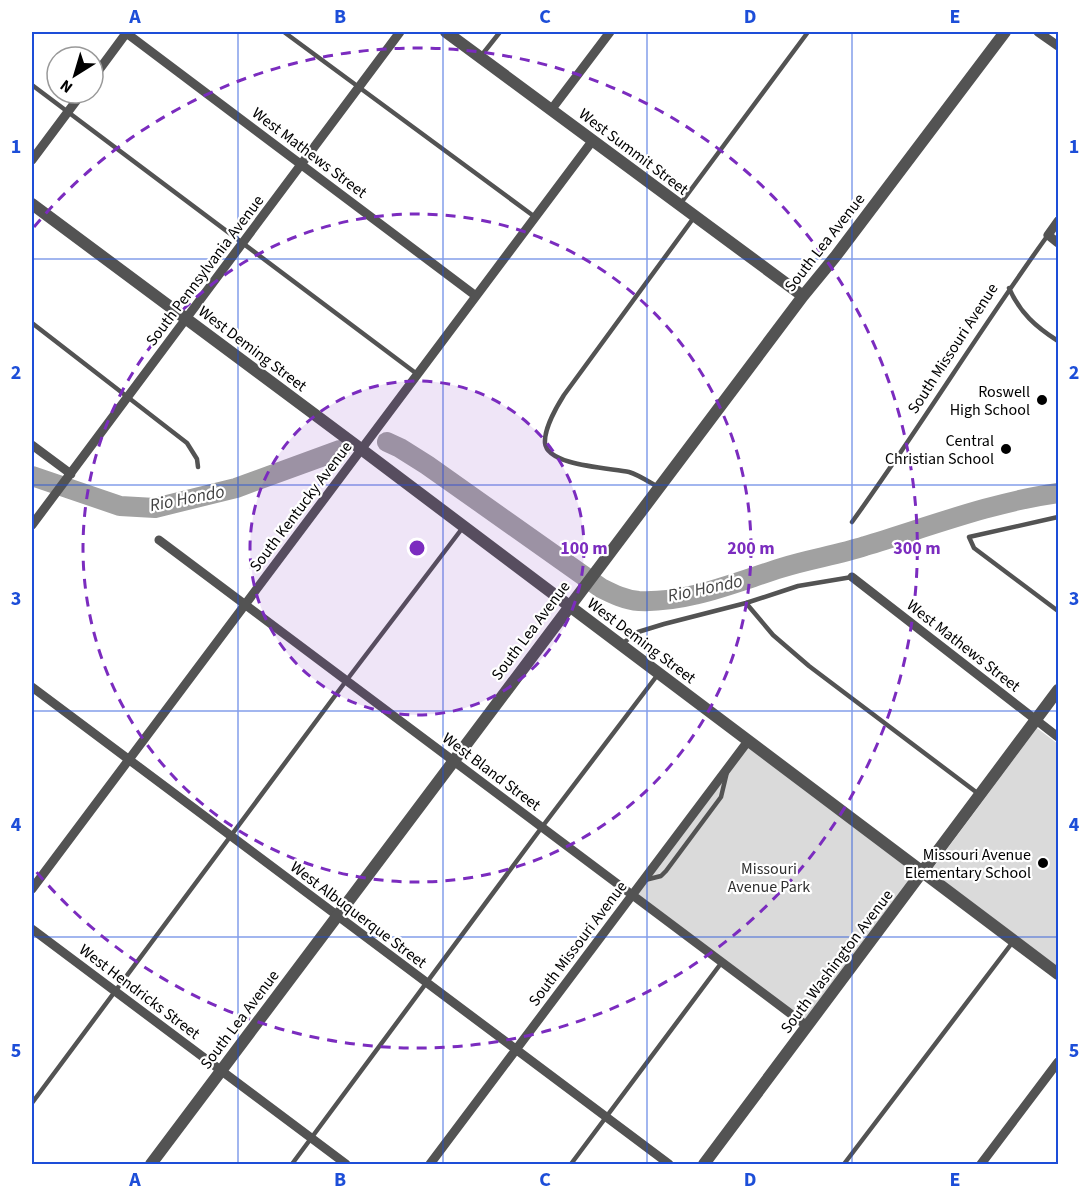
<svg xmlns="http://www.w3.org/2000/svg" width="1090" height="1196" font-family="'Source Sans 3',sans-serif">
<style>
.green{fill:#dadada}
.lines{fill:none;stroke-linecap:round;stroke-linejoin:round}
.river{stroke:#a1a1a1;stroke-width:20}
.service{stroke:#535353;stroke-width:4.5}
.minor{stroke:#535353;stroke-width:9}
.tertiary{stroke:#535353;stroke-width:12}
.grid{fill:none;stroke:#1d4ed8;stroke-width:1.5;stroke-opacity:0.55}
.ring{fill:none;stroke:#7b2cbf;stroke-width:3;stroke-dasharray:10 8}
.poi-dot{fill:#000;stroke:#fff;stroke-width:2}
.labels{text-anchor:middle;stroke-width:4.5;stroke-linejoin:round;paint-order:stroke}
.street-label{font-size:16px;fill:#000;stroke:#fff}
.poi-label{font-size:16px;fill:#000;stroke:#fff;text-anchor:end}
.park-label{font-size:16px;fill:#313131;stroke:#fff}
.water-label{font-size:18px;font-style:italic;fill:#424242;stroke:#fff}
.centre{fill:#7b2cbf;stroke:#fff;stroke-width:3}
.ring-label{font-size:18px;text-anchor:middle;font-weight:bold;fill:#7b2cbf;stroke:#fff;stroke-width:4.5;stroke-linejoin:round;paint-order:stroke}
.neatline{fill:none;stroke:#1d4ed8;stroke-width:2}
.grid-label{font-size:20px;text-anchor:middle;font-weight:bold;fill:#1d4ed8}
</style>
<rect width="100%" height="100%" fill="#fff"/>
<!-- green -->
<path class="green" d="M 1037,728 L 1058,744 L 1058,968 L 930,872 Z
M 748,741 L 923,872 L 807,1026 L 632,895 Z"/>
<g class="lines">
<!-- river -->
<path class="river" d="M 387,442 L 400,448 L 427,465 L 601,588 C 613,594 625,600 639,601 C 688,603 736,582 781,568 C 809,559 838,555 865,546 C 928,527 993,502 1058,493
M 32,476 L 120,506 L 155,508 L 236,488 L 340,450"/>
<!-- service -->
<path class="service" d="M 284,32 L 535,217
M 481,56 L 500,32
M 32,85 L 417,374
M 681,203 L 808,32
M 1009,288 C 1020,313 1036,327 1058,341
M 32,323 L 187,443 L 197,459 L 198,467
M 658,487 C 649,482 639,475 629,472 C 611,468 547,466 545,443 C 544,429 557,406 564,395 L 695,216
M 1058,517 L 969,537 L 974,548 L 1058,611
M 852,522 C 920,428 980,329 1048,235
M 746,603 L 773,635 L 809,666 L 980,795
M 623,643 L 638,632 L 664,624 L 746,603 L 798,586 L 852,577
M 645,880 L 661,876 L 666,871 L 721,797 L 727,772
M 32,1103 L 346,681 L 464,526
M 292,1164 L 542,827 L 659,673
M 571,1164 L 722,962
M 844,1164 L 1012,943"/>
<!-- minor -->
<path class="minor" d="M 125,32 L 476,296
M 1038,32 L 1058,46
M 93,78 L 127,32
M 551,110 L 610,32
M 32,160 L 82,93
M 1058,221 L 1048,235 L 1058,243
M 32,445 L 71,474
M 32,525 L 400,32
M 159,540 L 807,1026
M 852,577 L 1058,737
M 32,687 L 669,1164
M 32,889 L 593,140
M 32,929 L 346,1164
M 430,1164 L 748,741
M 981,1164 L 1058,1062"/>
<!-- tertiary -->
<path class="tertiary" d="M 446,32 L 803,296
M 32,204 L 361,449 L 1058,974
M 151,1164 L 803,296 L 835,257 L 1005,32
M 704,1164 L 1058,690"/>
</g>
<!-- grid -->
<path class="grid" d="M 238,32 L 238,1164M 443,32 L 443,1164M 647,32 L 647,1164M 852,32 L 852,1164M 32,259 L 1058,259M 32,485 L 1058,485M 32,711 L 1058,711M 32,937 L 1058,937"/>
<!-- distance rings -->
<circle cx="417" cy="548" r="167" fill="#7b2cbf" fill-opacity=".12"/>
<g class="ring">
<circle cx="417" cy="548" r="167"/>
<circle cx="417" cy="548" r="334"/>
<path d="M34 227A500 500 0 1 1 34 869"/>
</g>
<!-- markers -->
<g class="poi-dot">
<circle cx="1042" cy="400" r="6"/>
<circle cx="1006" cy="449" r="6"/>
<circle cx="1043" cy="863" r="6"/>
</g>
<g class="labels">
<!-- street labels -->
<g class="street-label">
<text transform="translate(634 151) rotate(37)" y="6">West Summit Street</text>
<text transform="translate(310 152) rotate(37)" y="6">West Mathews Street</text>
<text transform="translate(824 242) rotate(-52)" y="6">South Lea Avenue</text>
<text transform="translate(204 270) rotate(-53)" y="6">South Pennsylvania Avenue</text>
<text transform="translate(253 348) rotate(37)" y="6">West Deming Street</text>
<text transform="translate(952 348) rotate(-57)" y="6">South Missouri Avenue</text>
<text transform="translate(300 506) rotate(-53)" y="6">South Kentucky Avenue</text>
<text transform="translate(530 630) rotate(-53)" y="6">South Lea Avenue</text>
<text transform="translate(642 640) rotate(37)" y="6">West Deming Street</text>
<text transform="translate(964 645) rotate(38)" y="6">West Mathews Street</text>
<text transform="translate(492 771) rotate(37)" y="6">West Bland Street</text>
<text transform="translate(359 914) rotate(37)" y="6">West Albuquerque Street</text>
<text transform="translate(577 943) rotate(-53)" y="6">South Missouri Avenue</text>
<text transform="translate(836 961) rotate(-53)" y="6">South Washington Avenue</text>
<text transform="translate(140 991) rotate(37)" y="6">West Hendricks Street</text>
<text transform="translate(239 1019) rotate(-53)" y="6">South Lea Avenue</text>
</g>
<!-- poi labels -->
<g class="poi-label">
<text x="1030" y="397">Roswell<tspan x="1030" dy="18">High School</tspan></text>
<text x="994" y="446">Central<tspan x="994" dy="18">Christian School</tspan></text>
<text x="1031" y="860">Missouri Avenue<tspan x="1031" dy="18">Elementary School</tspan></text>
</g>
<!-- park labels -->
<g class="park-label">
<text x="769" y="874">Missouri<tspan x="769" dy="18">Avenue Park</tspan></text>
</g>
<!-- water labels -->
<g class="water-label">
<text transform="translate(187 498) rotate(-11)" y="6">Rio Hondo</text>
<text transform="translate(705 588) rotate(-12)" y="6">Rio Hondo</text>
</g>
</g>
<circle cx="417" cy="548" r="9" class="centre"/>
<g class="ring-label">
<text x="584" y="554">100 m</text>
<text x="751" y="554">200 m</text>
<text x="917" y="554">300 m</text>
</g>
<!-- border -->
<rect width="1090" height="1196" fill="none" stroke="#ffffff" stroke-width="66"/>
<!-- north arrow -->
<g transform="translate(75 75) rotate(217)"><circle r="28" fill="#ffffff" stroke="#999999" stroke-width="1.5"/>
<path d="M0-4.5L10 22L0 15L-10 22Z" fill="#000000"/>
<text y="-9" font-size="16" font-weight="bold" text-anchor="middle" fill="#000000">N</text>
</g>
<rect x="33" y="33" width="1024" height="1130" class="neatline"/>
<g class="grid-label">
<text x="135" y="23">A</text>
<text x="340" y="23">B</text>
<text x="545" y="23">C</text>
<text x="750" y="23">D</text>
<text x="955" y="23">E</text>
<text x="16" y="153">1</text>
<text x="1074" y="153">1</text>
<text x="16" y="379">2</text>
<text x="1074" y="379">2</text>
<text x="16" y="605">3</text>
<text x="1074" y="605">3</text>
<text x="16" y="831">4</text>
<text x="1074" y="831">4</text>
<text x="16" y="1057">5</text>
<text x="1074" y="1057">5</text>
<text x="135" y="1186">A</text>
<text x="340" y="1186">B</text>
<text x="545" y="1186">C</text>
<text x="750" y="1186">D</text>
<text x="955" y="1186">E</text>
</g>
</svg>
